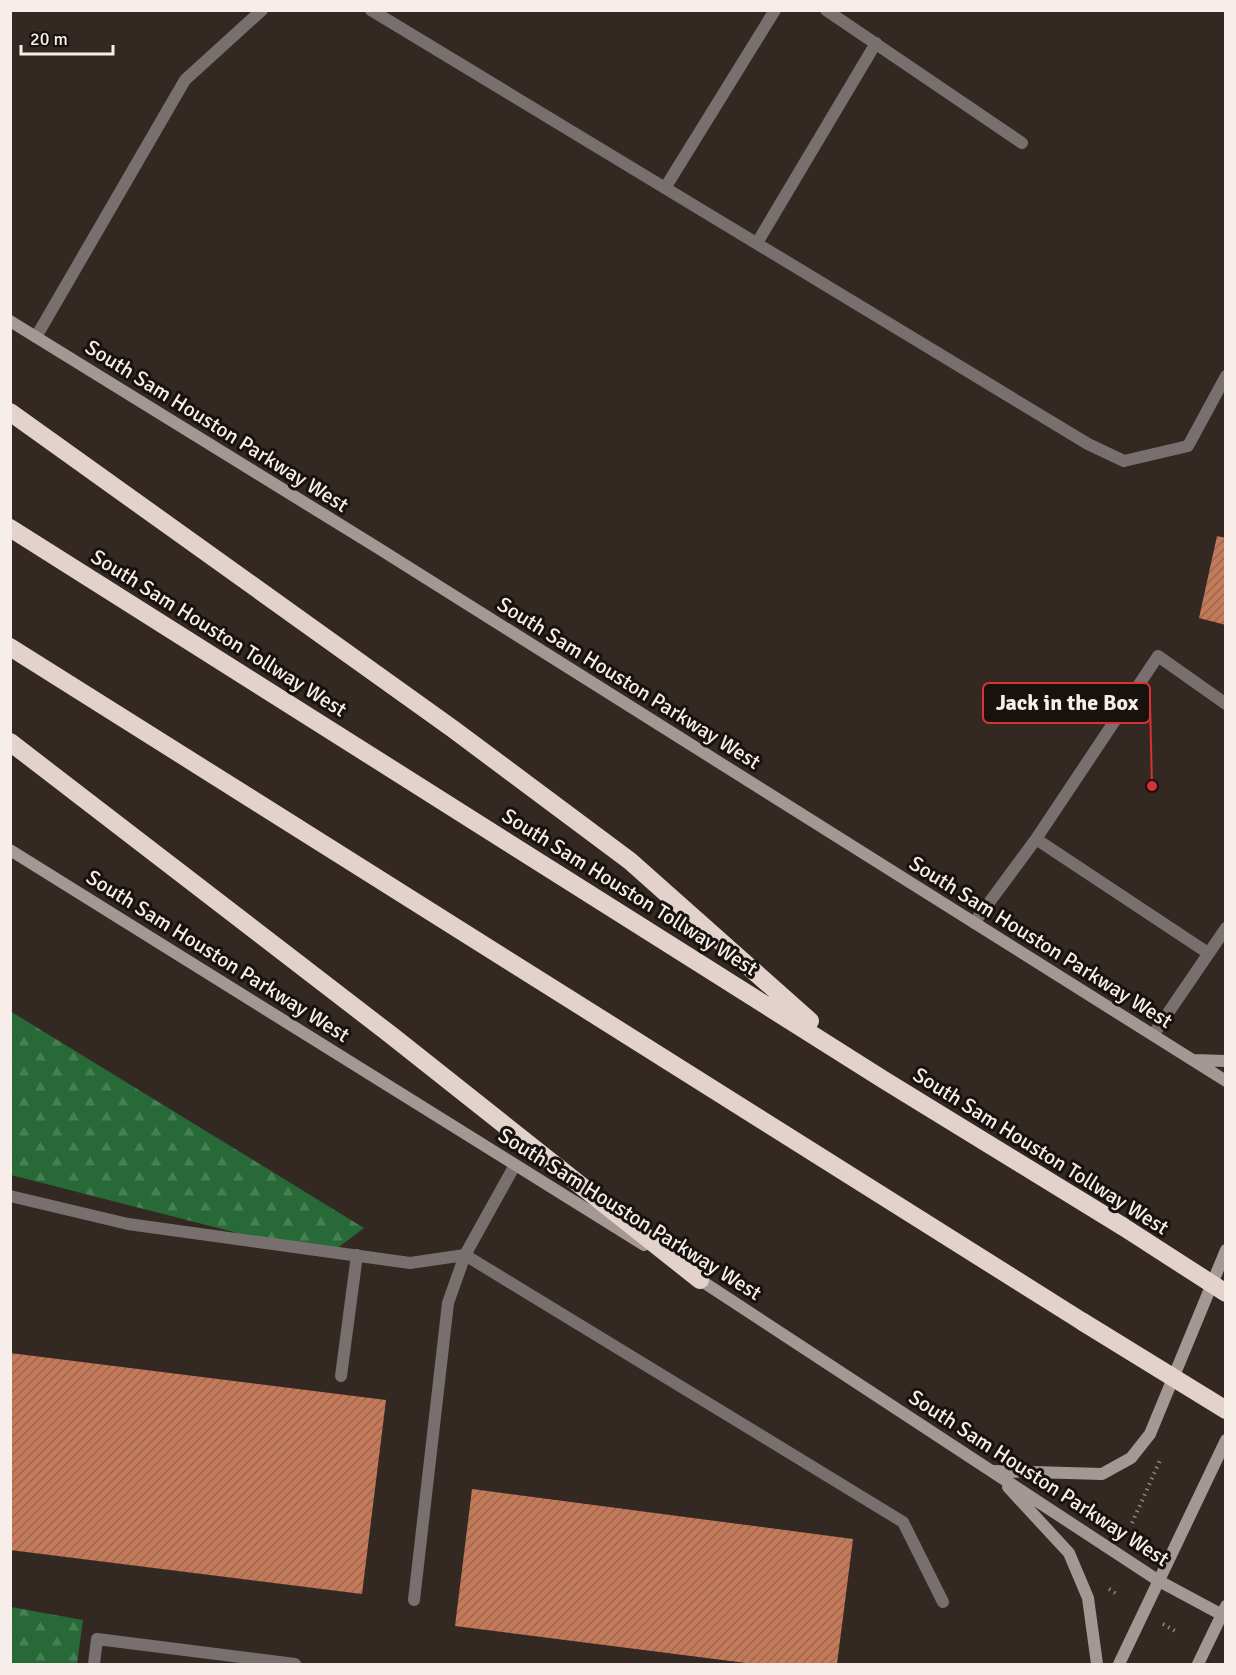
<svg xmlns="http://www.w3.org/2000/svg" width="1236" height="1675" font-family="Signika,sans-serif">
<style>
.forest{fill:url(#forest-firs)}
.building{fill:url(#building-hatch)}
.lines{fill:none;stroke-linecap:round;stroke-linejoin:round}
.path{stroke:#908580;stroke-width:4;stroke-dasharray:1.5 4.5;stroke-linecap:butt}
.service{stroke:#78706e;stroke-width:12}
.minor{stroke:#78706e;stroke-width:12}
.secondary{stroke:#a39894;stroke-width:12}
.motorway{stroke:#e3d2cc;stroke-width:18}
.motorway-bridge{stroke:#e3d2cc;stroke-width:18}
.labels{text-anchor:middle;stroke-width:6;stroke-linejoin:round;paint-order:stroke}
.street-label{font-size:21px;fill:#f7eeea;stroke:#18120f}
.leader{fill:none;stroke:#d83232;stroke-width:2}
.callout-dot{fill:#d83232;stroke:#18120f;stroke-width:2}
.callout{fill:#18120f;stroke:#d83232;stroke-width:2}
.callout-label{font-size:22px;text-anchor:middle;font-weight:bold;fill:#f7eeea}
</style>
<defs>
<pattern id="forest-firs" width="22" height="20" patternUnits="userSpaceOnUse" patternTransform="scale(1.5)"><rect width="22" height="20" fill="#276937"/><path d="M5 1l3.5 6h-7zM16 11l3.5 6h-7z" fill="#477f54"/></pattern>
<pattern id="building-hatch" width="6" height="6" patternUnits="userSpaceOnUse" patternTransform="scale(1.5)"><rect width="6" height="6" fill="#c47a59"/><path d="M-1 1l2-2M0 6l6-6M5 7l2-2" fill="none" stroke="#996852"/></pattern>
</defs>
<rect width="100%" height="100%" fill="#342822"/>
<!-- forest -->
<path class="forest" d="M 10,1011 L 364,1228 L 327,1256 L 11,1175 Z
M 11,1607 L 83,1620 L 77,1664 L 11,1664 Z"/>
<!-- building -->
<path class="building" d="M 1217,536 L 1226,538 L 1226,625 L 1199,618 Z
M 10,1353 L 386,1400 L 362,1594 L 10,1550 Z
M 472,1489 L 853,1539 L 837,1664 L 754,1664 L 455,1626 Z"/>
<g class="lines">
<!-- path -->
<path class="path" d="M 1132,1523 L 1161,1458
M 1109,1589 L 1118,1595
M 1163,1624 L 1175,1631"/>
<!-- service -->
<path class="service" d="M 826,10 L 1022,143
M 665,188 L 775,10
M 757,243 L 876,43
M 1036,839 L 1208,953
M 974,923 L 1036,839 L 1158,656 L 1226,704
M 1153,1035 L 1226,928
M 515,1165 L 465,1255 L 903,1522 L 943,1602
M 10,1196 L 128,1224 L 410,1263 L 465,1255 L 448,1303 L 414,1600
M 341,1376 L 357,1255
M 94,1664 L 97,1639 L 295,1664"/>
<!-- minor -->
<path class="minor" d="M 371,10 L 1088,444 L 1124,461 L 1188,446 L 1226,376
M 36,337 L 185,80 L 262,10"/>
<!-- secondary -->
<path class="secondary" d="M 10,321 L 378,548 L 1226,1081
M 10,850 L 644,1245
M 1194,1060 L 1226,1061
M 694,1276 L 1159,1581 L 1226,1617
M 994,1471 L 1102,1474 L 1131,1458 L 1150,1434 L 1226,1250
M 1008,1487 L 1069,1553 L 1088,1598 L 1097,1664
M 1119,1664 L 1226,1440
M 1198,1664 L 1226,1606"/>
<!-- motorway -->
<path class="motorway" d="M 10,412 L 453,729 L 630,861 L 810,1021
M 10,528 L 884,1080 L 1122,1226
M 10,647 L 1083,1322
M 10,742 L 391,1035 L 700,1280"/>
<!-- motorway-bridge -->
<path class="motorway-bridge" d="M 1122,1226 L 1226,1293
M 1083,1322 L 1226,1410"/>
</g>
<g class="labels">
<!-- street labels -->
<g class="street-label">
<text transform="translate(217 426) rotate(32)" y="7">South Sam Houston Parkway West</text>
<text transform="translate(219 633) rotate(32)" y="7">South Sam Houston Tollway West</text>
<text transform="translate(629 683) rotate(32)" y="7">South Sam Houston Parkway West</text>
<text transform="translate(630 892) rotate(32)" y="7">South Sam Houston Tollway West</text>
<text transform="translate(1041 942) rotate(32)" y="7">South Sam Houston Parkway West</text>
<text transform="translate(218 956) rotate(32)" y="7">South Sam Houston Parkway West</text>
<text transform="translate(1041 1151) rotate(32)" y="7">South Sam Houston Tollway West</text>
<text transform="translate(630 1214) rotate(32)" y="7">South Sam Houston Parkway West</text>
<text transform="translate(1039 1478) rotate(33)" y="7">South Sam Houston Parkway West</text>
</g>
</g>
<!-- callouts -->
<path class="leader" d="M1152 786L1150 703"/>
<circle class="callout-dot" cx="1152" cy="786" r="6"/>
<rect class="callout" x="983" y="683" width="167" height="40" rx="6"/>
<g class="callout-label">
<text x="1067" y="710">Jack in the Box</text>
</g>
<!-- border -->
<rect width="1236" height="1675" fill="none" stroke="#f7eeea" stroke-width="24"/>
<!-- scale -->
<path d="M21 45v9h92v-9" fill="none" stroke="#f7eeea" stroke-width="3"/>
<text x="30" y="45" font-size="18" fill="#f7eeea" stroke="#18120f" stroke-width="4.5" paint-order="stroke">20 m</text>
</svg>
